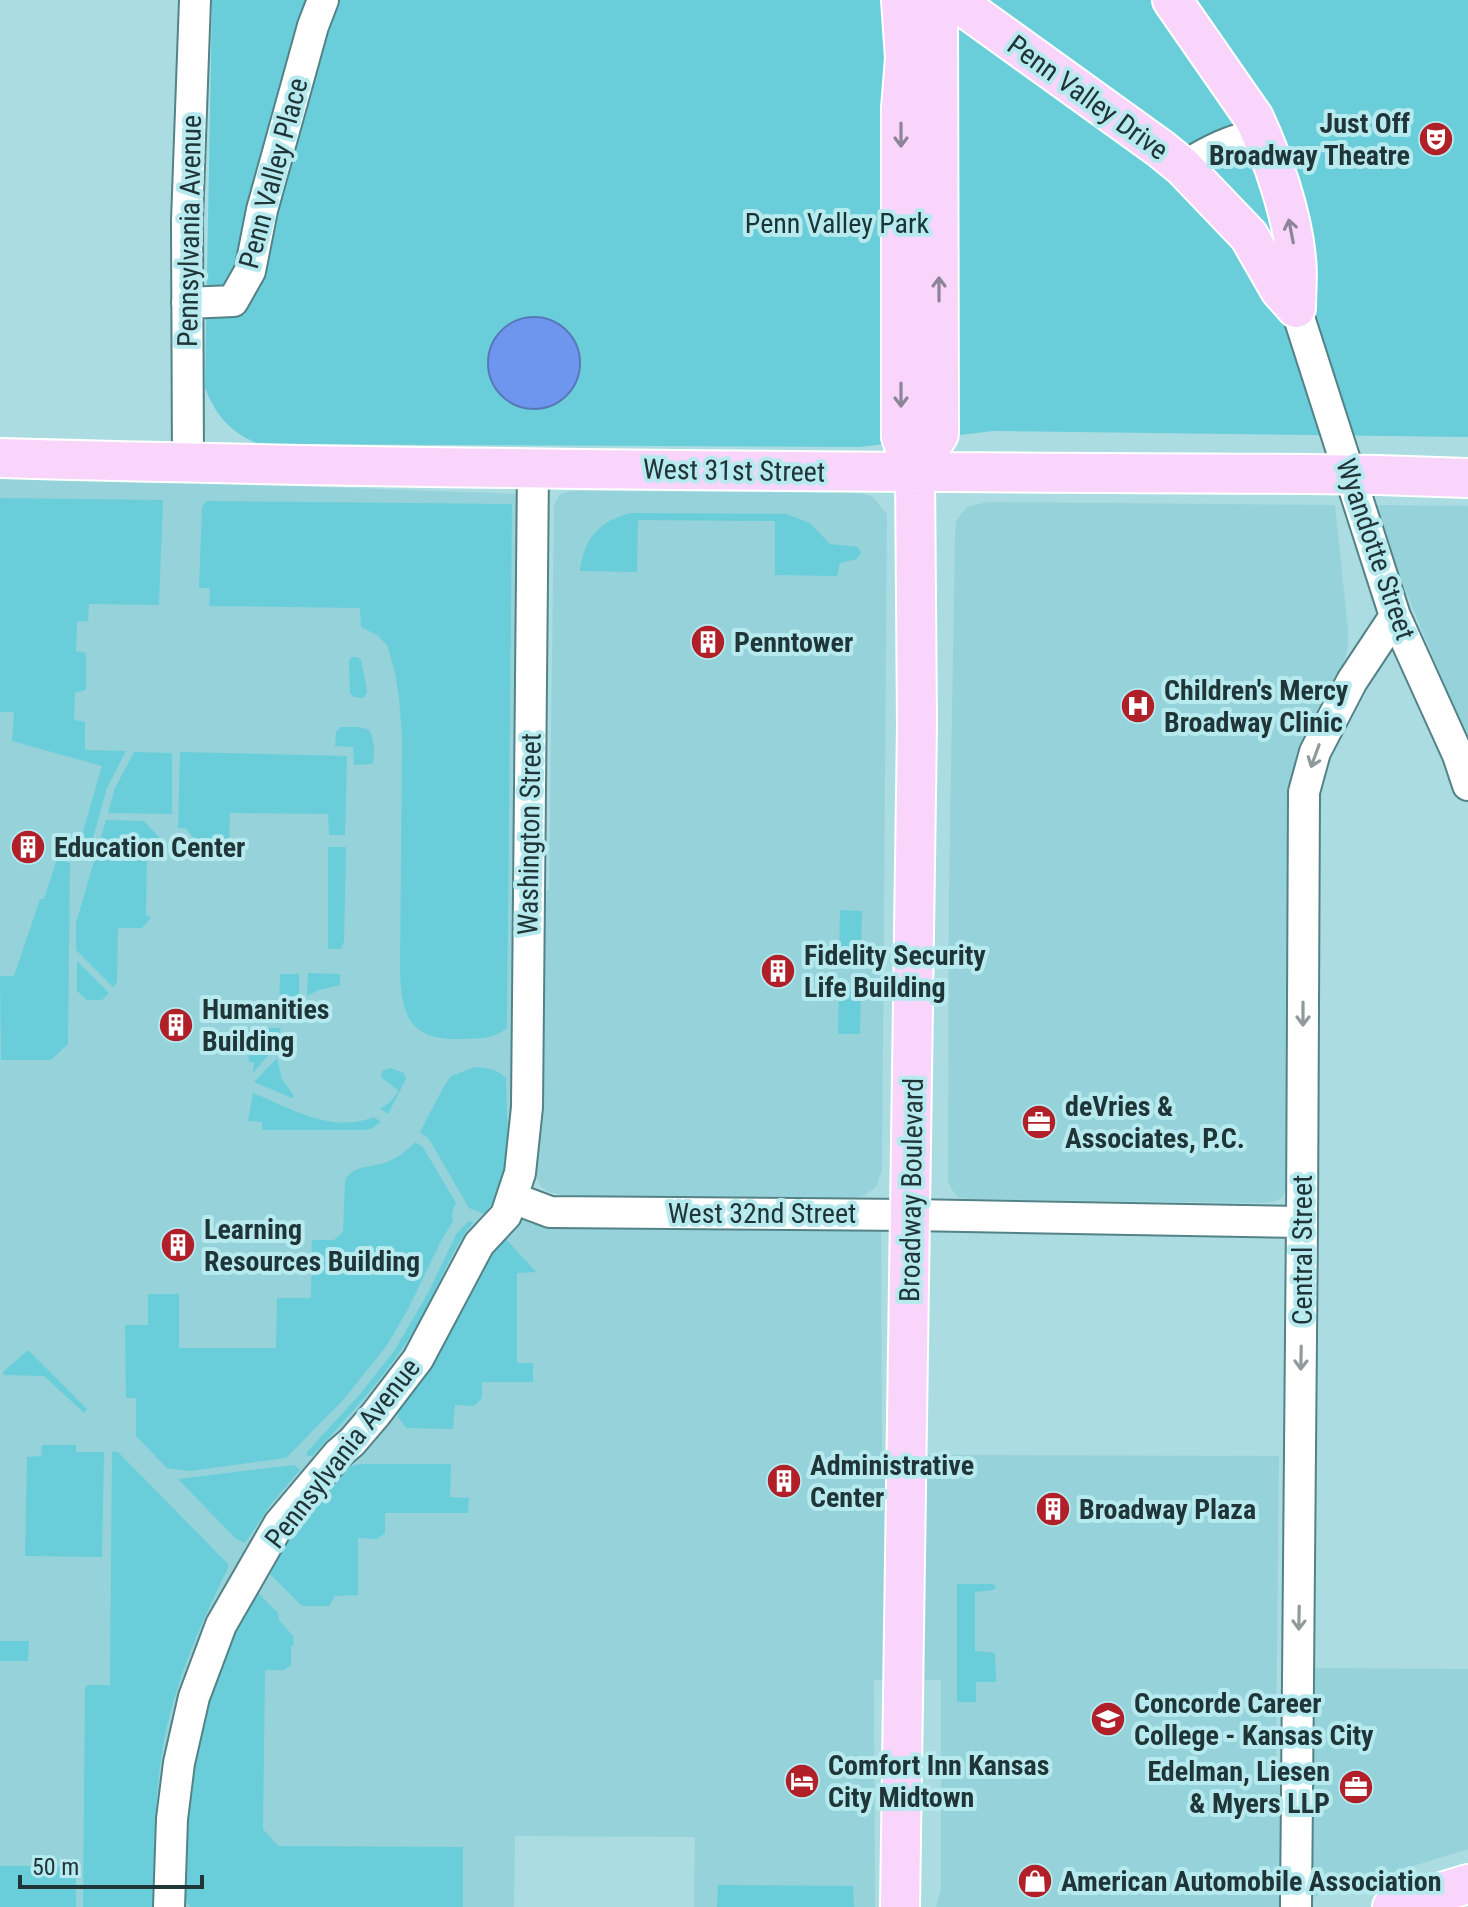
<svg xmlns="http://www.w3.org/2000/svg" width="1468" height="1907" font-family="'Roboto Condensed',sans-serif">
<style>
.built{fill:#96d2d9}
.green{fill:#69ced9}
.water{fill:#6e96ef;stroke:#5779b8;stroke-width:2}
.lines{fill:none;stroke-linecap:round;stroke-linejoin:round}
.minor-casing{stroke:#538287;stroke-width:34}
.major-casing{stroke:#fff;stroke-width:42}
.minor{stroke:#fff;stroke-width:30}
.major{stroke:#f9d4fb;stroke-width:38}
.major-bridge-casing{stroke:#fff;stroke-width:42;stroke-linecap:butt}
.major-bridge{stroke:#f9d4fb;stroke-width:38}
.oneway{stroke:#8c8499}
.oneway2{stroke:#909a9b}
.labels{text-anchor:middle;stroke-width:8;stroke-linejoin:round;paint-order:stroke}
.street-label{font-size:28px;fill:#203537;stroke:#b7eaef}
.poi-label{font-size:28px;font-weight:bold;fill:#203537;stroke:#b7eaef;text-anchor:start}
.park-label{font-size:28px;fill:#183437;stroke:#b7eaef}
</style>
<rect width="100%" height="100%" fill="#aadce2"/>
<!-- built -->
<path class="built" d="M 0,476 L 521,494 L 517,1112 L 500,1200 L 881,1227 L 882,1455 L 1279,1456 L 1276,1759 L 1306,1760 L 1306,1668 L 1468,1669 L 1468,1849 L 1281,1907 L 936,1907 L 941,1889 L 941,1680 L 874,1680 L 875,1907 L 694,1907 L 695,1837 L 515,1836 L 514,1907 L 0,1907 Z
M 571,491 L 860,493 L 872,496 L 887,514 L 882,1170 L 876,1187 L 865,1195 L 847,1199 L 820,1199 L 562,1195 L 549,1192 L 540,1186 L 536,1175 L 540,904 L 543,894 L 549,889 L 554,505 L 560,494 Z
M 987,502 L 1335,505 L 1348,630 L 1348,647 L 1342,668 L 1333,691 L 1314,720 L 1301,746 L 1292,775 L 1288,799 L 1286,1190 L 1283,1197 L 1276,1201 L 1264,1203 L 968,1199 L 958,1197 L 952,1190 L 948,1181 L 949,892 L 955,534 L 956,521 L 967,507 Z
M 1376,505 L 1468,506 L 1468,741 L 1375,517 Z"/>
<!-- green -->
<path class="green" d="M 212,0 L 1468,0 L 1468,437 L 993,431 L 860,447 L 259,444 C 230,432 217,417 205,388 Z
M 0,498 L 163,500 L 159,605 L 89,604 L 88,621 L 77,622 L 76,651 L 86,653 L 86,689 L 84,691 L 75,692 L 74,720 L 85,722 L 85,750 L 126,751 L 107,788 L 91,845 L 79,845 L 102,766 L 12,741 L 14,712 L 0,712 Z
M 206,501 L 512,504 L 507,1028 C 494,1039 481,1038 465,1039 C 414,1041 402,1022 400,974 L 402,737 L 399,698 L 395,672 L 387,645 L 377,635 L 361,627 L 360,608 L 209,606 L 210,588 L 199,588 L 202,507 Z
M 631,513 L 786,514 L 810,523 L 830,544 L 858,547 L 861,553 L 857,559 L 840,563 L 837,576 L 775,575 L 775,521 L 638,520 L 637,572 L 580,571 C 584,538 599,521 631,513 Z
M 352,657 L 357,657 L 361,660 L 367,690 L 367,693 L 363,698 L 354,697 L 350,693 L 349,661 Z
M 340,727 L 359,727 L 369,730 C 374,738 376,755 372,764 L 354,765 L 353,747 L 335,746 L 336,732 Z
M 134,752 L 172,753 L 172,814 L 108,813 L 115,788 Z
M 180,752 L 347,756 L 345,835 L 329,835 L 328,814 L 230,813 L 229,850 L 205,850 L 185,828 L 178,828 Z
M 106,820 L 144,821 L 170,849 L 147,849 L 146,914 L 151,918 L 142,928 L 118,928 L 117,982 L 113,987 L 76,950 L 76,923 Z
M 328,847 L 346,847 L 344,941 L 341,949 L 328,949 Z
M 57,859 L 70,863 L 68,1044 L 51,1060 L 1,1060 L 0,976 L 14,976 L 40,899 L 44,899 Z
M 840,910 L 862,911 L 861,958 L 839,958 Z
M 77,961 L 109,993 L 102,1000 L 87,1000 L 77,991 Z
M 308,973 L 340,974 L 340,985 L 319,990 L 307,996 Z
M 280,974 L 299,974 L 299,1003 L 287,1017 L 275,1017 L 275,1010 L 279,1009 Z
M 839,987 L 861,987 L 860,1034 L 838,1034 Z
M 265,1028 L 281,1028 L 277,1045 L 253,1073 L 254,1062 L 249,1062 L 248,1045 L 264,1045 Z
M 277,1058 L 282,1079 L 294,1096 L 292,1098 L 254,1082 Z
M 475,1067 C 488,1068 497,1069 506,1078 C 506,1123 516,1178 484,1214 L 469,1208 L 429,1139 L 420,1132 L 443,1088 L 451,1076 Z
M 390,1068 L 404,1073 L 406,1079 L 388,1114 L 380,1109 L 389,1103 L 399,1091 L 381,1077 L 382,1071 Z
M 253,1093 C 291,1108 332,1134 374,1117 L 381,1122 L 371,1129 L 362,1130 L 262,1130 L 262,1122 L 248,1121 Z
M 415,1142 L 423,1147 L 456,1203 L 452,1212 L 453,1221 L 442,1239 L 406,1313 L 387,1345 L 344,1399 L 286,1458 L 190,1471 L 167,1468 L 136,1436 L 136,1398 L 126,1398 L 125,1325 L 148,1325 L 148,1294 L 179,1294 L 179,1348 L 276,1348 L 277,1298 L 311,1298 L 312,1240 L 334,1240 L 343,1232 L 345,1181 C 352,1164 373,1168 387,1162 C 398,1158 408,1150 415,1142 Z
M 469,1221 L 473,1223 C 449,1251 439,1289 420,1321 C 390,1371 352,1413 312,1456 L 307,1456 L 307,1452 L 361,1393 L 394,1351 L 427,1295 L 457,1233 Z
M 505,1238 L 536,1272 L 517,1273 L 517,1363 L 533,1363 L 533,1382 L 482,1382 L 482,1398 L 474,1406 L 455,1405 L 453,1429 L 406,1428 L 398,1417 L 399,1407 L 432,1364 L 452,1330 L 487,1258 L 493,1249 Z
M 28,1350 L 87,1409 L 84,1413 L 44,1376 L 4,1375 L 3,1372 Z
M 42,1445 L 76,1445 L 76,1452 L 104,1452 L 102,1557 L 25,1556 L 27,1457 L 41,1456 Z
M 112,1452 L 118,1452 L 228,1564 L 228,1568 C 199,1627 172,1688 162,1753 C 154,1804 154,1856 153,1907 L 83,1907 L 85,1688 L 88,1685 L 110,1685 Z
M 360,1464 L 451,1464 L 450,1497 L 469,1498 L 468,1513 L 385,1513 L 385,1533 L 377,1539 L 358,1538 L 358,1595 L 335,1596 L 329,1606 L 302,1606 L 264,1568 L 342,1468 Z
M 294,1465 L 300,1470 L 271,1504 L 245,1543 L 236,1539 L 178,1479 Z
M 957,1584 L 993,1584 L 996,1587 L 993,1590 L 975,1592 L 975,1651 L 995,1653 L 996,1682 L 976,1682 L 976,1702 L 957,1702 Z
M 252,1587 L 278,1613 L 279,1620 L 293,1636 L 294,1646 L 291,1646 L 291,1665 L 284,1670 L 265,1670 L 263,1829 L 278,1846 L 463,1847 L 463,1907 L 191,1907 L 184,1899 L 185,1814 L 205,1701 Z
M 0,1641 L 29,1641 L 28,1661 L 0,1661 Z
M 0,1866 L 76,1866 L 76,1907 L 0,1907 Z
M 718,1885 L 853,1886 L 854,1907 L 717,1907 Z"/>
<!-- water -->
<path class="water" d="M488 363a46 46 0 1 1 92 0a46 46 0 1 1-92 0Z"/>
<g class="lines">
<!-- minor casing -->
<g class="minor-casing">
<path id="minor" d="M 1183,167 C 1210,150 1230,140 1261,134
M 187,303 L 233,301 L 250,271 L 262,210 L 313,26 L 323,0
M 1296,308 L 1395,616 L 1458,755 L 1468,785
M 188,463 L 187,221 L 195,0
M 513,1198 L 550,1212 L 911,1215 L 1302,1222
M 169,1907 L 172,1819 L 179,1763 L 194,1697 L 221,1625 L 279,1524 L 338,1454 L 352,1442 L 376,1414 L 418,1359 L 479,1244 L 506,1215 L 520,1173 L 527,1107 L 533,468
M 1296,1907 L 1302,1222 L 1304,792 L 1315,752 L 1352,681 L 1395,616"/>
</g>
<!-- major casing -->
<g class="major-casing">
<path id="major" d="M 954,0 L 1161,149 L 1183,167 L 1249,236 L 1280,290 L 1296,308
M 1172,0 L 1254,118 C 1273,159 1292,214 1296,258 C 1298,274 1296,292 1296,308
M 0,458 C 436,470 871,472 1307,474
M 915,473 L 939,434 L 938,0
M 1378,475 L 1468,478
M 900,1907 L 917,725 L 915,473 L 901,437 L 901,108 L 905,58 L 901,0
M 1392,1907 L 1468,1884"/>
</g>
<!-- minor -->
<use href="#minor" class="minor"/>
<!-- major -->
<use href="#major" class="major"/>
<!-- major-bridge casing -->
<g class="major-bridge-casing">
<path id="major-bridge" d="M 1307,474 L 1378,475"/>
</g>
<!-- major-bridge -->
<use href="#major-bridge" class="major-bridge"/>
</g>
<!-- one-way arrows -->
<defs><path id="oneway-shaft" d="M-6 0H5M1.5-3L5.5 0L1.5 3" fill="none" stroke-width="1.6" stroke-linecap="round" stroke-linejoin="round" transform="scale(2)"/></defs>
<g class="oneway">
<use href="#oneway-shaft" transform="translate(901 135) rotate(90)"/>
<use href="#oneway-shaft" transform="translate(1291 231) rotate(-101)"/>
<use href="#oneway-shaft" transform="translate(939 289) rotate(-90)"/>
<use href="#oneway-shaft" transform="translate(901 395) rotate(90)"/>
</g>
<g class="oneway2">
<use href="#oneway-shaft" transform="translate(1315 756) rotate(110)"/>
<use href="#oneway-shaft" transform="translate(1303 1014) rotate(90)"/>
<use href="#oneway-shaft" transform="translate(1301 1358) rotate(91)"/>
<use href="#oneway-shaft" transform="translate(1299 1618) rotate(91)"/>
</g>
<!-- icons -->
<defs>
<g id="theatre-disc" transform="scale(1.8)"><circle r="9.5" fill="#b11f28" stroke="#b7eaef"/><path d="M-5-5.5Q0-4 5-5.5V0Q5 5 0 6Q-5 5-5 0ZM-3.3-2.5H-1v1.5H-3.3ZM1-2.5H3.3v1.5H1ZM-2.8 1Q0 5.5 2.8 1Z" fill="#fff"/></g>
<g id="building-disc" transform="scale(1.8)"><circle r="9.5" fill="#b11f28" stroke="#b7eaef"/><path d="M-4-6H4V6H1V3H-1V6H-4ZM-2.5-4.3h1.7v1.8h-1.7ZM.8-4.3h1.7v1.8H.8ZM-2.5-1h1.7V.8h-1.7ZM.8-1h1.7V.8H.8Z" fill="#fff"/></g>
<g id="hospital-disc" transform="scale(1.8)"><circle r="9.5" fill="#b11f28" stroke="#b7eaef"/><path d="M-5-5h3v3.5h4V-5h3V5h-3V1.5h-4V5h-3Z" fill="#fff"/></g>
<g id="office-disc" transform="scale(1.8)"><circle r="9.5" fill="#b11f28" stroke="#b7eaef"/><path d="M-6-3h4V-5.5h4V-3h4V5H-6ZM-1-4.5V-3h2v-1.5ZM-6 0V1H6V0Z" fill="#fff"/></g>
<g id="university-disc" transform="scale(1.8)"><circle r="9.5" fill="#b11f28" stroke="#b7eaef"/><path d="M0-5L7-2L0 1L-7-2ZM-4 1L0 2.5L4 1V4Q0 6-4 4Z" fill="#fff"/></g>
<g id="hotel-disc" transform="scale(1.8)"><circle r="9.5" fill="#b11f28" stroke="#b7eaef"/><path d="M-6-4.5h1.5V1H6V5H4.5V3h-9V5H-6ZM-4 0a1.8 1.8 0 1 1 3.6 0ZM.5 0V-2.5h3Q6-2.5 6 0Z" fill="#fff"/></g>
<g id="shop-disc" transform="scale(1.8)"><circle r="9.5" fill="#b11f28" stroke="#b7eaef"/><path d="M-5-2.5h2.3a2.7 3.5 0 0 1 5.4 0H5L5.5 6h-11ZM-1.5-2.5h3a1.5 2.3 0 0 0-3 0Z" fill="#fff"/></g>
</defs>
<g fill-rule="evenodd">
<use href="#theatre-disc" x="1436" y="139"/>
<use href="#building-disc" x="708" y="642"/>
<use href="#hospital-disc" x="1138" y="706"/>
<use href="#building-disc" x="28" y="847"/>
<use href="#building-disc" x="778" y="971"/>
<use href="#building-disc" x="176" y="1025"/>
<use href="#office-disc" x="1039" y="1122"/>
<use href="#building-disc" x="178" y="1245"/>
<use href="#building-disc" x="784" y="1481"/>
<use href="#building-disc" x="1053" y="1509"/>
<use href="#university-disc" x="1108" y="1719"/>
<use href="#hotel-disc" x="802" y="1781"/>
<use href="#office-disc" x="1356" y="1787"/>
<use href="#shop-disc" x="1035" y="1881"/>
</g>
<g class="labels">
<!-- street labels -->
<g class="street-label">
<text transform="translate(1088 97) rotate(36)" y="10">Penn Valley Drive</text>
<text transform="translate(273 173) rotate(-75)" y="10">Penn Valley Place</text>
<text transform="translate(189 231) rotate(-89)" y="10">Pennsylvania Avenue</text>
<text transform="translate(734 470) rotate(1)" y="10">West 31st Street</text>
<text transform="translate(1376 549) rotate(71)" y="10">Wyandotte Street</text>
<text transform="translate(529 834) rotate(-89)" y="10">Washington Street</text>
<text transform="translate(911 1190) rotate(-89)" y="10">Broadway Boulevard</text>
<text x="762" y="1223">West 32nd Street</text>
<text transform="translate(1302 1250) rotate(-90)" y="10">Central Street</text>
<text transform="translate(342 1453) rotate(-52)" y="10">Pennsylvania Avenue</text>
</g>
<!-- poi labels -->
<g class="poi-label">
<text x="1410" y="133" text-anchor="end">Just Off<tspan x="1410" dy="32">Broadway Theatre</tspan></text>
<text x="734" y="652">Penntower</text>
<text x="1164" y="700">Children's Mercy<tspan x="1164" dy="32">Broadway Clinic</tspan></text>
<text x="54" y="857">Education Center</text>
<text x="804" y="965">Fidelity Security<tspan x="804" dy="32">Life Building</tspan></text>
<text x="202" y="1019">Humanities<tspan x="202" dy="32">Building</tspan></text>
<text x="1065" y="1116">deVries &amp;<tspan x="1065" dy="32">Associates, P.C.</tspan></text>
<text x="204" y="1239">Learning<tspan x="204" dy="32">Resources Building</tspan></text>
<text x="810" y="1475">Administrative<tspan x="810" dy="32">Center</tspan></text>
<text x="1079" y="1519">Broadway Plaza</text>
<text x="1134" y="1713">Concorde Career<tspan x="1134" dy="32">College - Kansas City</tspan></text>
<text x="828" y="1775">Comfort Inn Kansas<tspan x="828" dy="32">City Midtown</tspan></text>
<text x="1330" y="1781" text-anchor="end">Edelman, Liesen<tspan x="1330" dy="32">&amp; Myers LLP</tspan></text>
<text x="1061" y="1891">American Automobile Association</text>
</g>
<!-- park labels -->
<g class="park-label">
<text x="837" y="233">Penn Valley Park</text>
</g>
</g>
<!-- scale -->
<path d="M20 1875v12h182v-12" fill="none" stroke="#203537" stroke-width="4"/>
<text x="32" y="1875" font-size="24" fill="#203537" stroke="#b7eaef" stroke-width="6" paint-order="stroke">50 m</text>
</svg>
